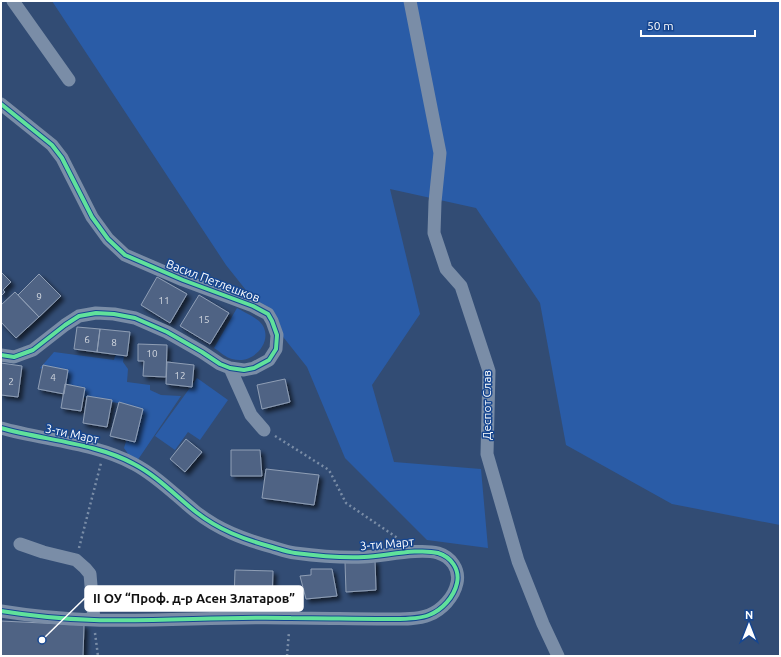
<svg xmlns="http://www.w3.org/2000/svg" width="781" height="657" font-family="Ubuntu,sans-serif">
<style>
.green{fill:#2a5ca7}
.building{fill:#4f6484;stroke:#8f9eb5;filter:url(#shadow)}
.lines{fill:none;stroke-linecap:round;stroke-linejoin:round}
.path{stroke:#7a8da7;stroke-width:2.5;stroke-dasharray:2 3;stroke-linecap:butt}
.street{stroke:#7a8da7;stroke-width:13}
.cycleway-casing{stroke:#164690;stroke-width:6}
.cycleway{stroke:#60e19b;stroke-width:4}
.labels{text-anchor:middle;stroke-width:3;stroke-linejoin:round;paint-order:stroke}
.number-label{font-size:10px;fill:#d3d8e0}
.street-label{font-size:12px;fill:#fff;stroke:#164690}
.leader{fill:none;stroke:#fff;stroke-width:1.5}
.callout-dot{fill:#fff;stroke:#164690;stroke-width:1.5}
.callout{fill:#fff;stroke:#fff;stroke-width:1.5}
.callout-label{font-size:13px;text-anchor:middle;font-weight:bold;fill:#111}
</style>
<defs>
<filter id="shadow"><feDropShadow dx="3.5" dy="3.5" stdDeviation="2" flood-color="#0009"/></filter>
</defs>
<rect width="100%" height="100%" fill="#324c74"/>
<!-- green -->
<path class="green" d="M 52,1 L 780,1 L 780,525 L 672,504 L 566,445 L 540,303 L 476,208 L 390,189 L 420,314 L 372,385 L 394,462 L 481,469 L 488,548 L 427,540 L 345,458 L 307,367 L 226,265 Z
M 237,308 C 244,312 253,316 259,321 C 277,338 254,366 232,359 C 226,358 219,351 214,348 Z
M 118,344 L 126,344 L 123,362 L 128,369 L 127,382 L 150,385 L 150,390 L 161,395 L 181,396 L 135,464 L 124,448 L 136,409 L 118,403 L 74,396 L 55,387 L 54,372 L 40,368 L 54,352 L 114,360 Z
M 197,378 L 228,400 L 200,440 L 188,432 L 175,450 L 155,436 Z"/>
<!-- building -->
<path class="building" d="M 1,272 L 11,282 L 3,290 L 5,292 L 1,296 Z
M 39,274 L 61,296 L 39,317 L 18,295 Z
M 157,277 L 187,294 L 170,323 L 141,305 Z
M 15,292 L 39,317 L 16,338 L 1,322 L 1,305 Z
M 199,295 L 229,313 L 210,344 L 180,326 Z
M 77,327 L 100,329 L 97,352 L 74,349 Z
M 100,329 L 130,332 L 127,356 L 97,352 Z
M 138,344 L 167,345 L 166,377 L 143,376 L 144,361 L 138,361 Z
M 167,362 L 194,365 L 192,387 L 166,384 Z
M 1,363 L 22,366 L 18,397 L 1,395 Z
M 43,365 L 68,370 L 64,394 L 38,389 Z
M 285,379 L 290,402 L 262,409 L 257,385 Z
M 65,384 L 85,388 L 81,411 L 61,408 Z
M 87,396 L 112,400 L 107,427 L 83,423 Z
M 119,402 L 143,409 L 135,442 L 110,436 Z
M 186,439 L 202,452 L 185,472 L 170,459 Z
M 231,450 L 260,450 L 262,476 L 231,476 Z
M 266,469 L 319,475 L 314,505 L 262,498 Z
M 375,560 L 376,590 L 346,592 L 345,562 Z
M 311,569 L 332,569 L 337,596 L 306,599 L 300,576 L 311,575 Z
M 235,570 L 273,571 L 272,603 L 234,601 Z
M 1,621 L 84,625 L 83,656 L 1,656 Z"/>
<g class="lines">
<!-- path -->
<path class="path" d="M 275,436 L 329,470 L 346,503 L 399,539
M 79,548 L 101,463
M 95,633 L 98,656
M 287,656 L 289,632"/>
<!-- street -->
<path class="street" d="M 13,1 L 69,80
M 410,1 L 440,153 L 435,202 L 434,233 L 446,269 L 461,286 L 489,371 L 487,454 L 518,561 L 543,624 L 558,656
M 1,104 L 52,145 L 62,158 L 92,217 L 108,239 L 125,255 L 183,280 L 253,306 L 268,314 L 272,321 L 277,335 L 276,349 L 269,360 L 254,368 L 244,370 L 230,368 L 220,364 L 202,352 L 167,332 L 135,318 L 114,314 L 96,313 L 79,316 L 65,325 L 33,350 L 14,357 L 1,355
M 230,368 L 251,415 L 264,430
M 1,428 C 43,440 96,443 134,464 C 157,476 176,496 196,512 C 219,530 243,539 272,547 C 279,549 287,552 295,553 C 318,556 342,558 364,557 C 385,556 419,548 438,553 C 451,557 460,569 457,583 C 454,597 442,610 429,615 C 417,620 398,619 385,619 C 354,619 323,618 291,618 C 226,616 160,622 94,620 C 63,619 32,616 1,611
M 20,544 L 43,552 L 76,560 L 85,568 L 90,574 L 94,620"/>
<!-- cycleway casing -->
<g class="cycleway-casing">
<path id="cycleway" d="M 1,104 L 52,145 L 62,158 L 92,217 L 108,239 L 125,255 L 183,280 L 253,306 L 268,314 L 272,321 L 277,335 L 276,349 L 269,360 L 254,368 L 244,370 L 230,368 L 220,364 L 202,352 L 167,332 L 135,318 L 114,314 L 96,313 L 79,316 L 65,325 L 33,350 L 14,357 L 1,355
M 1,428 C 43,440 96,443 134,464 C 157,476 176,496 196,512 C 219,530 243,539 272,547 C 279,549 287,552 295,553 C 318,556 342,558 364,557 C 385,556 419,548 438,553 C 451,557 460,569 457,583 C 454,597 442,610 429,615 C 417,620 398,619 385,619 C 354,619 323,618 291,618 C 226,616 160,622 94,620 C 63,619 32,616 1,611"/>
</g>
<!-- cycleway -->
<use href="#cycleway" class="cycleway"/>
</g>
<g class="labels">
<!-- number labels -->
<g class="number-label">
<text x="39" y="300">9</text>
<text x="164" y="304">11</text>
<text x="204" y="323">15</text>
<text x="87" y="343">6</text>
<text x="114" y="346">8</text>
<text x="152" y="357">10</text>
<text x="180" y="379">12</text>
<text x="53" y="381">4</text>
<text x="11" y="385">2</text>
</g>
<!-- street labels -->
<g class="street-label">
<text transform="translate(213 281) rotate(21)" y="4">Васил Петлешков</text>
<text transform="translate(487 405) rotate(-90)" y="4">Деспот Слав</text>
<text transform="translate(72 434) rotate(12)" y="4">3-ти Март</text>
<text transform="translate(387 544) rotate(-5)" y="4">3-ти Март</text>
</g>
</g>
<!-- callouts -->
<path class="leader" d="M42 640L85 598"/>
<circle class="callout-dot" cx="42" cy="640" r="4"/>
<rect class="callout" x="85" y="586" width="218" height="25" rx="4"/>
<g class="callout-label">
<text x="194" y="603">II ОУ “Проф. д-р Асен Златаров”</text>
</g>
<!-- border -->
<rect width="781" height="657" fill="none" stroke="#ffffff" stroke-width="4"/>
<!-- north arrow -->
<g transform="translate(749 625)" stroke="#164690" stroke-width="3" paint-order="stroke">
<path d="M0-3L7 15L0 10L-7 15Z" fill="#ffffff"/>
<text y="-6" font-size="11" font-weight="bold" text-anchor="middle" fill="#ffffff">N</text>
</g>
<!-- scale -->
<path d="M641 30v6h114v-6" fill="none" stroke="#ffffff" stroke-width="2"/>
<text x="647" y="30" font-size="12" fill="#ffffff" stroke="#164690" stroke-width="3" paint-order="stroke">50 m</text>
</svg>
